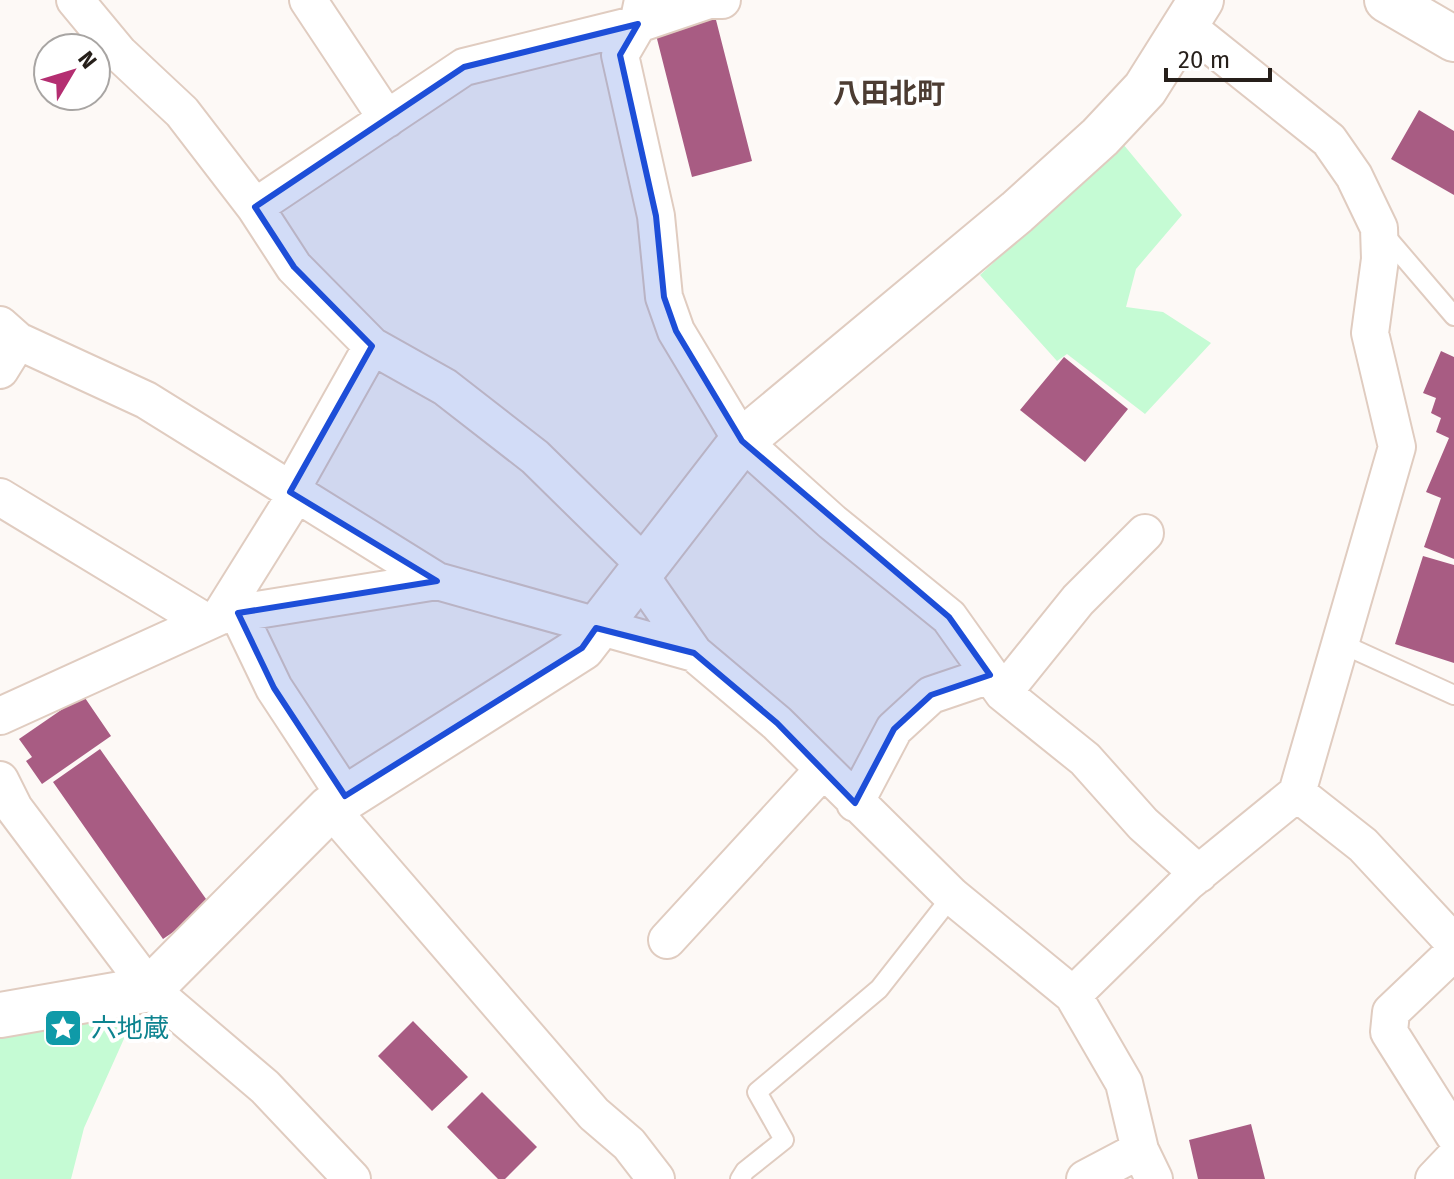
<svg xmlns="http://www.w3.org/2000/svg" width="1454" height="1179" font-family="'Fira Sans','Noto Sans JP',sans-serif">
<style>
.green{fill:#c5fbd4}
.building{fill:#a85c83}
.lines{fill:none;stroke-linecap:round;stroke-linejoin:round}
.lane-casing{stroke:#e0ccc0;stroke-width:22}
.street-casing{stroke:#e0ccc0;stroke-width:40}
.secondary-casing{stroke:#e0ccc0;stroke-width:48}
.lane{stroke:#fff;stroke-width:18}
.street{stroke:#fff;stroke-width:36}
.secondary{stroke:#fff;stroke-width:44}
.marked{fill:#1d4ed8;fill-opacity:0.2;stroke:#1d4ed8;stroke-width:6;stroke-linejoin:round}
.labels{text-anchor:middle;stroke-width:8;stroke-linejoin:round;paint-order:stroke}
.culture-label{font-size:26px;fill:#0d838f;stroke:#fff;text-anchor:start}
.neighbourhood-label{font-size:28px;font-weight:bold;fill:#4c3c32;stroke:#fff}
</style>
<rect width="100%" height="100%" fill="#fdf9f6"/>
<!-- green -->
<path class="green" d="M 1123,144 L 1182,215 L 1136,269 L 1126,307 L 1163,312 L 1211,343 L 1145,414 L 1067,354 L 1057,361 L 980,275 Z
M 92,1015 L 113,1022 L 127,1032 L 84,1128 L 71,1179 L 0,1179 L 0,1029 Z"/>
<!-- building -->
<path class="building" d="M 715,16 L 752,161 L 692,177 L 655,31 Z
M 1419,110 L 1454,131 L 1454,195 L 1391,159 Z
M 1441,351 L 1454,357 L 1454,559 L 1424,547 L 1441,498 L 1426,492 L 1449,438 L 1436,432 L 1441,418 L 1431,413 L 1436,398 L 1423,393 Z
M 1064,357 L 1128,409 L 1085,462 L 1020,410 Z
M 1423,556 L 1454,565 L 1454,663 L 1395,644 Z
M 83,695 L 111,736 L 42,784 L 26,761 L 32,757 L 19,739 Z
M 100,749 L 211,906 L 163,939 L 53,782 Z
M 413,1021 L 468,1077 L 432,1111 L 378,1056 Z
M 482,1092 L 537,1147 L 505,1179 L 498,1179 L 447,1127 Z
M 1251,1124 L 1265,1179 L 1198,1179 L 1189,1140 Z"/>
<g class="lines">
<!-- lane casing -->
<g class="lane-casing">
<path id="lane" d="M 1383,233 L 1454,316
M 1340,643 L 1454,695
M 740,1179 L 745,1171 L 784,1140 L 757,1092 L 879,989 L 952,896"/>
</g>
<!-- street casing -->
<g class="street-casing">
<path id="street" d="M 75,0 L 119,53 L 182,112 L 255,207 L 294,267 L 372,346 L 445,387 L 535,457 L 645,565
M 308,0 L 387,119
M 643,0 L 638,24 L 620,55 L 656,216 L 664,297 L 676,331 L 742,441 L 832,522 L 949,617 L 1003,693 L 1085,759 L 1143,824 L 1199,874
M 1185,25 L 1329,140 L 1354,176 L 1379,228 L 1380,259 L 1370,333 L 1397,447 L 1297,793 L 1363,845 L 1454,943
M 255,207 L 464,67 L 638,24 L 709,0 L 722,0
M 0,325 L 18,341 L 146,400 L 437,581 L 694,653
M 0,370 L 18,341
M 290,492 L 372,346
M 0,497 L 206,622
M 639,574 L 694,653 L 777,723 L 952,896 L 1073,995 L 1124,1083 L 1140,1150 L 1154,1179
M 238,613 L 274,688 L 345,796
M 220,616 L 437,581
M 1003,693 L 1078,600 L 1145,533
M 0,716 L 220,616 L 295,496
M 0,780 L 14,808 L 150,989 L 265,1087 L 352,1179
M 855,803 L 894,729 L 931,695 L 990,675
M 330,808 L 594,1114 L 629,1144 L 656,1179
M 667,940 L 823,770
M 1454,952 L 1391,1012 L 1389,1032 L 1454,1135
M 1073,995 L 1188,882 L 1297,793
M 1085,1179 L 1140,1150
M 1434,1179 L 1454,1158"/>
</g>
<!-- secondary casing -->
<g class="secondary-casing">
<path id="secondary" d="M 1387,0 L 1454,39
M 0,1015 L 150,989 L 330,808 L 582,648 L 742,441 L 1017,212 L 1100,137 L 1145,89 L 1201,0"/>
</g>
<!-- lane -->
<use href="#lane" class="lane"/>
<!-- street -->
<use href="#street" class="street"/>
<!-- secondary -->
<use href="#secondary" class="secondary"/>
</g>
<!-- marked area -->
<path class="marked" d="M 638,24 L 620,55 L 656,216 L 664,297 L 676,331 L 742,441 L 949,617 L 990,675 L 931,695 L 894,729 L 855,803 L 777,723 L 694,653 L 596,628 L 582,648 L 345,796 L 274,688 L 238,613 L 437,581 L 290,492 L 372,346 L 294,267 L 255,207 L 464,67 Z"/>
<!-- icons -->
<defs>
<g id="sight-square" transform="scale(2)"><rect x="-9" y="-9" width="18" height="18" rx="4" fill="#0f9aa8" stroke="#fff"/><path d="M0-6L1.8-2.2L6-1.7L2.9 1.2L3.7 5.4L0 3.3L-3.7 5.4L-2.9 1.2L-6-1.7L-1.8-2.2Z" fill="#fff"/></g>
</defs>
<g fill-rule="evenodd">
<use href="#sight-square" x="63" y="1028"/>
</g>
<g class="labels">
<!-- culture labels -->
<g class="culture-label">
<text x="91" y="1037">六地蔵</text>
</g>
<!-- neighbourhood labels -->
<g class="neighbourhood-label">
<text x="889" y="103">八田北町</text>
</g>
</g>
<!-- north arrow -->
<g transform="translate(72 72) rotate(52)"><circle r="38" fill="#ffffff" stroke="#a8a5a3" stroke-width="2"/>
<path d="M0-6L14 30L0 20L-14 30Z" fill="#b42e71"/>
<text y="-12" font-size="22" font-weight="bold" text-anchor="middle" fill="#261f1a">N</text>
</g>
<!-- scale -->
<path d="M1166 68v12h104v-12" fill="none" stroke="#261f1a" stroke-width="4"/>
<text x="1178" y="68" font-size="24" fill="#261f1a" stroke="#ffffff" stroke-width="6" paint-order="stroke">20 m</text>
</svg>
